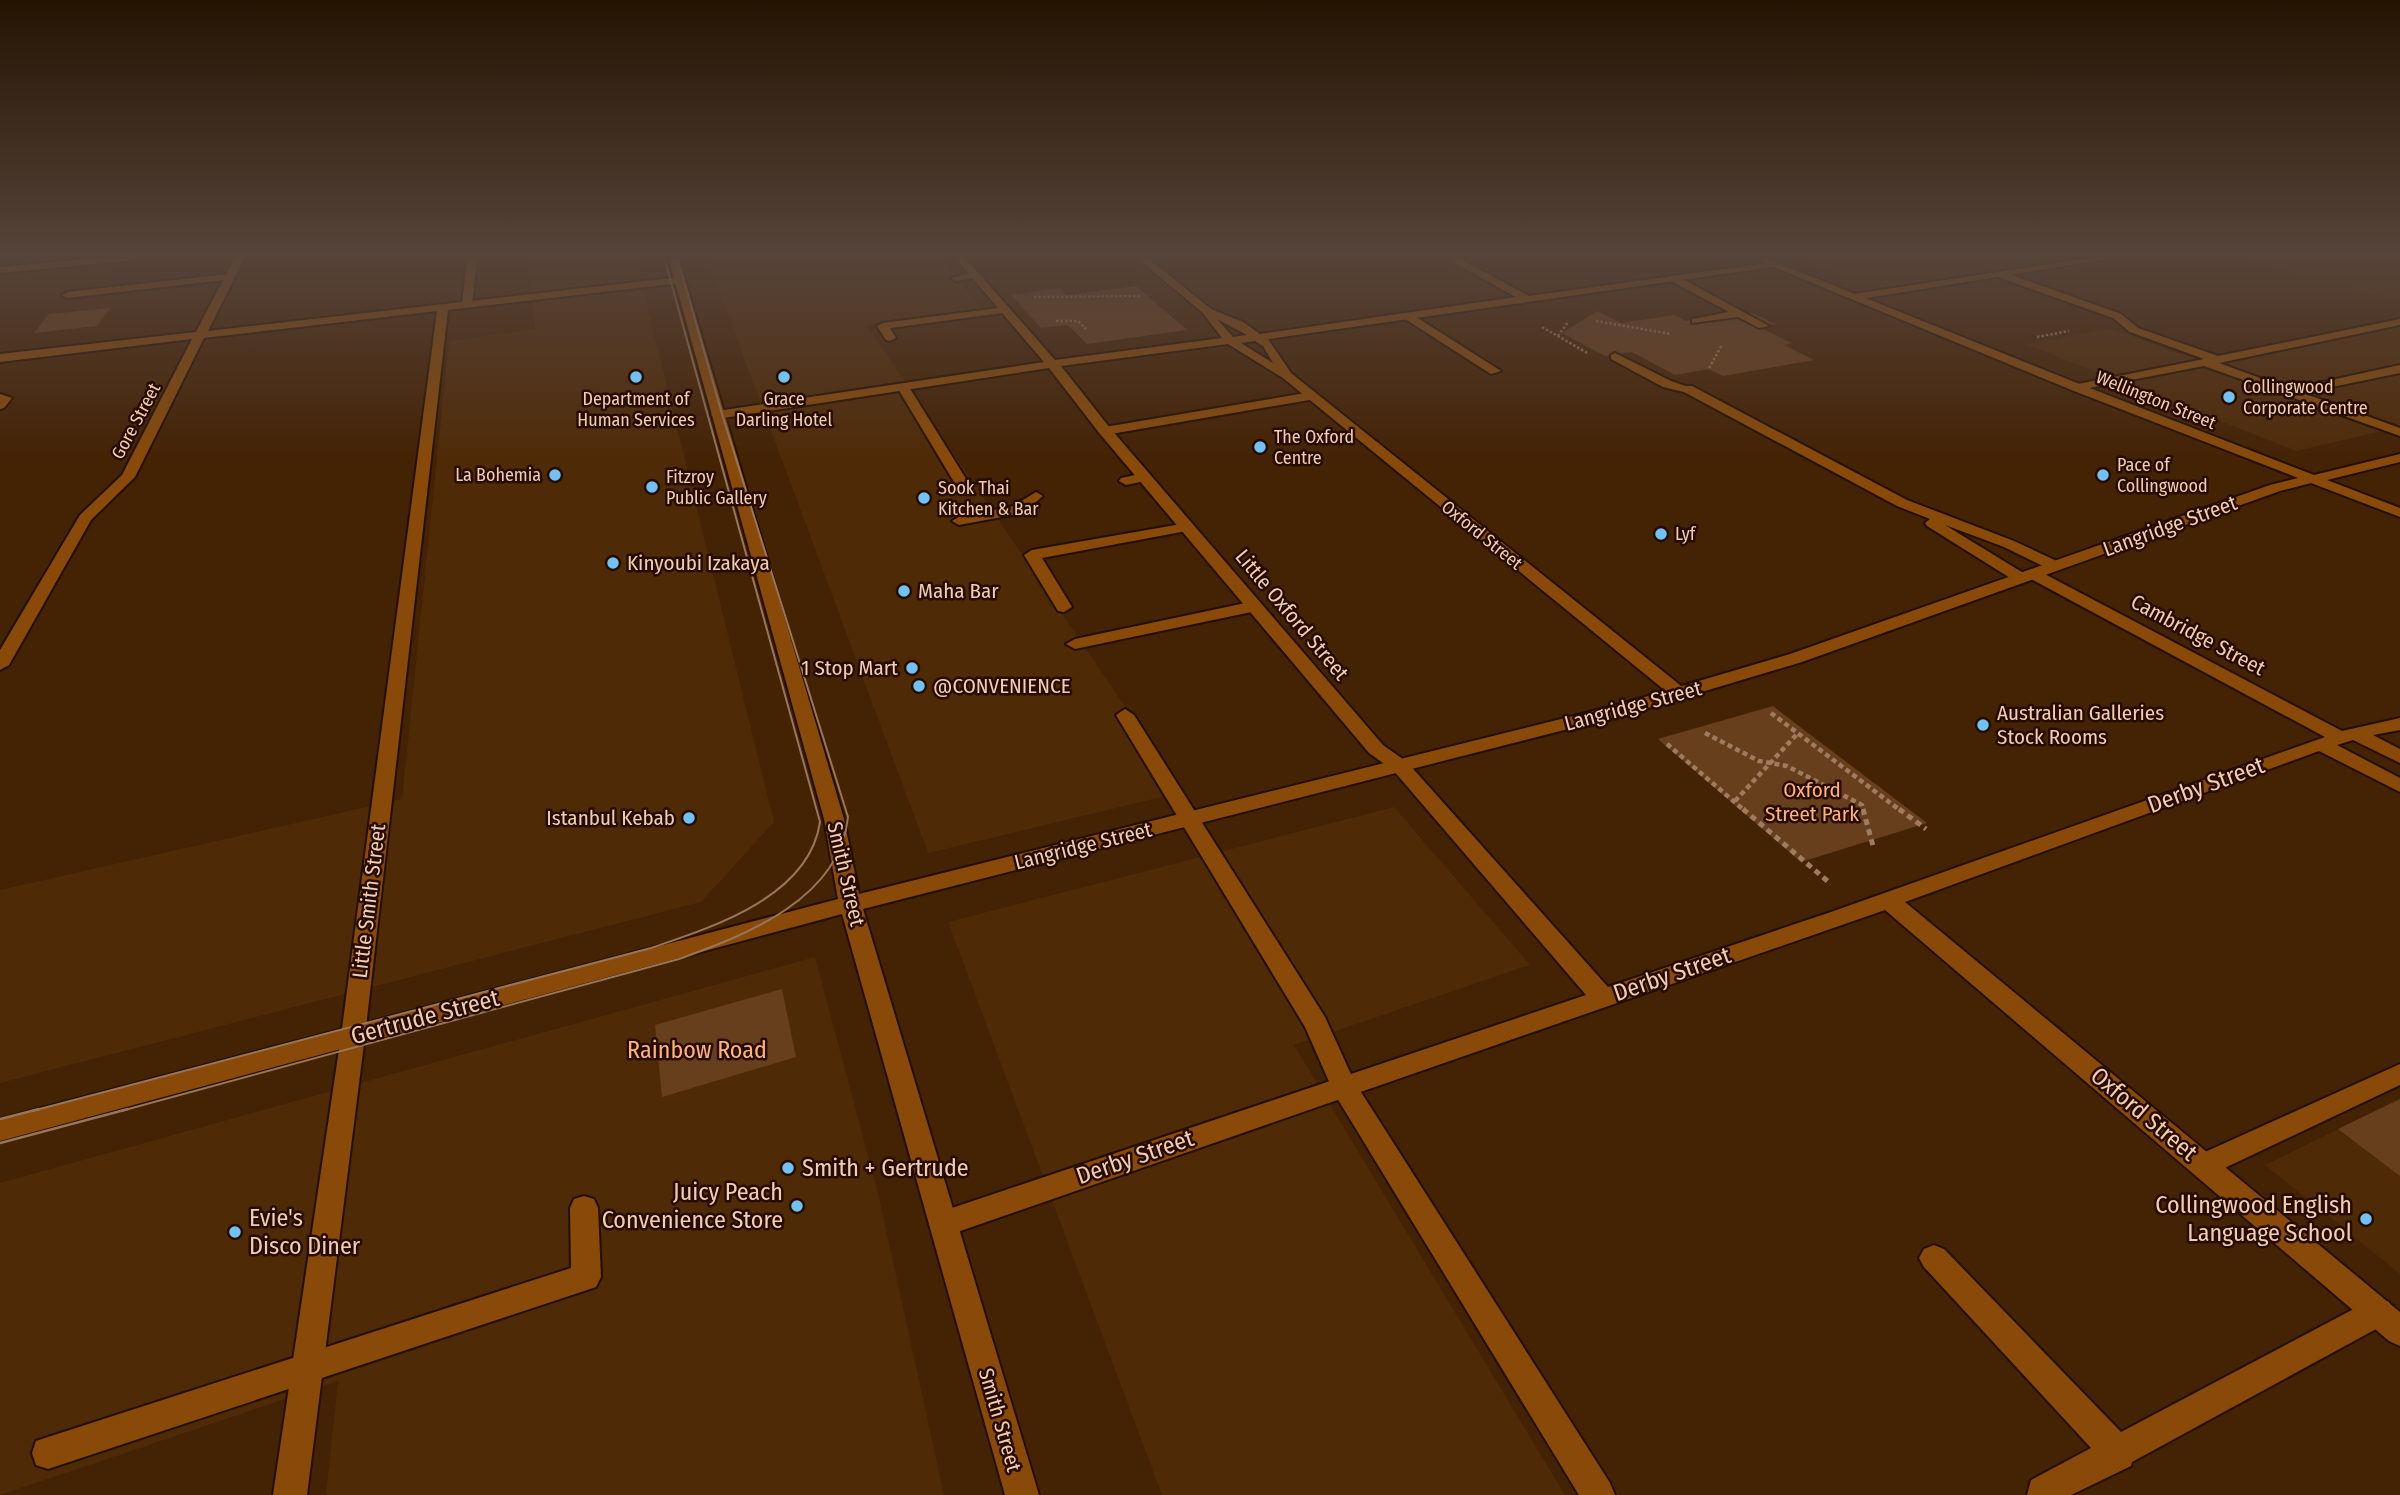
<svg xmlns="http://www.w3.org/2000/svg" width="2400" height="1495" font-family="'Fira Sans Condensed',sans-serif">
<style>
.built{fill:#4f2a07}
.green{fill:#683f1d}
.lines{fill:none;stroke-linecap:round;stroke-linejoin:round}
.service-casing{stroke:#230f01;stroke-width:4}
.minor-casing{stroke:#230f01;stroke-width:4}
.tertiary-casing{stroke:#230f01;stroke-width:4}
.path-far2{stroke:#9f7c5f;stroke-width:2.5;stroke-dasharray:2.5 2;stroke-linecap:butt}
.path-far1{stroke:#9f7c5f;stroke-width:4.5;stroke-dasharray:5 3.5;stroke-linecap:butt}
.path{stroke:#9f7c5f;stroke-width:5;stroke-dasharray:6 4.5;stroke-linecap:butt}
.service{fill:#894a09;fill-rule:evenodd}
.minor{fill:#894a09;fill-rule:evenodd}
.tertiary{fill:#894a09;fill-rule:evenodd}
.tram-far1{stroke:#997559;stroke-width:2}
.tram{stroke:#997559;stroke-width:2.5}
.poi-dot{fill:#70c1f4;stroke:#260c00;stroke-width:2.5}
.labels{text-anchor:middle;stroke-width:5;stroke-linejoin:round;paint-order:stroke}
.far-poi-label{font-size:18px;fill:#f2cdb2;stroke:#260c00;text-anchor:start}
.far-street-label{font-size:18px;fill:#f2cdb2;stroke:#260c00}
.street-label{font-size:21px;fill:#f2cdb2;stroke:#260c00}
.poi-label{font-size:21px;fill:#f2cdb2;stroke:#260c00;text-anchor:start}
.park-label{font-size:21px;fill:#ffb379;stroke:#260c00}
.near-street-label{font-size:24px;fill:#f2cdb2;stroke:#260c00}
.near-park-label{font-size:24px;fill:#ffb379;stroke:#260c00}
.near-poi-label{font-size:24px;fill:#f2cdb2;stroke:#260c00;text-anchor:start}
</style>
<rect width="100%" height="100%" fill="#442204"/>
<!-- built -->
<path class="built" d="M 527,253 L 634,253 L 774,822 L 701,902 L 0,1083 L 0,890 L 402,799 L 449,341 L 535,329 Z
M 705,253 L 935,253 L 983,310 L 867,326 L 1183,792 L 928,853 Z
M 1789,253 L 2175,253 L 1896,295 Z
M 2229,253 L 2400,253 L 2400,299 L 2388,299 Z
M 2400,326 L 2400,427 L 2296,451 L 2025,344 L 2112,329 L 2213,366 Z
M 1394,807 L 1530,965 L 1294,1045 L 1565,1495 L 1162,1495 L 948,922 Z
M 815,957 L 879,1197 L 944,1495 L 326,1495 L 338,1381 L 0,1495 L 0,1183 Z
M 2400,1099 L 2400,1274 L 2265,1165 Z"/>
<!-- green -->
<path class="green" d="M 1136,286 L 1187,330 L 1087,344 L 1068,325 L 1041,328 L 1011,295 L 1060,288 L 1067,295 Z
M 110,308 L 97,326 L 34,333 L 49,314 Z
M 1597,311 L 1621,323 L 1674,315 L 1687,321 L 1707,315 L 1751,313 L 1776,324 L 1759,327 L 1792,343 L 1784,345 L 1814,360 L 1723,376 L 1709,369 L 1675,375 L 1632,352 L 1605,356 L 1562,333 Z
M 1773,706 L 1791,720 L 1927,823 L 1801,862 L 1658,739 Z
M 782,989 L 796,1057 L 662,1097 L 655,1025 Z
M 2400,1099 L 2400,1176 L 2338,1129 Z"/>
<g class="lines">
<!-- service casing -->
<g class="service-casing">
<path id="service" d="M 85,253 L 95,253 L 85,264 L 79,264 L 77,262 Z
M 468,253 L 478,253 L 472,304 L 467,307 L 462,304 Z
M 976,272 L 981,275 L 980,277 L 956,281 L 951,278 Z
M 1995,272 L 2003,272 L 2121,314 L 2138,328 L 2218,356 L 2400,319 L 2400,325 L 2219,363 L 2290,389 L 2400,365 L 2400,373 L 2303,393 L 2400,428 L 2400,436 L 2204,366 L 2074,391 L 2072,388 L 2078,384 L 2204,359 L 2130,332 L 2113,318 L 1995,276 Z
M 229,274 L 233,275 L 233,279 L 67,298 L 62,295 L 67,292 Z
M 1669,276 L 1677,276 L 1769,326 L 1759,328 L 1738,317 L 1692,323 L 1692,319 L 1729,312 L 1669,280 Z
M 1006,307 L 1010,308 L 1010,312 L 890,328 L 896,338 L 890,341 L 886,340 L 877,326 L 883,323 Z
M 1405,315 L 1413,315 L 1501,371 L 1491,374 L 1405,319 Z
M 1615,353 L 1671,381 L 1694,389 L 1688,393 L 1663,387 L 1611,359 L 1611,355 Z
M 903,383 L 909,387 L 968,482 L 966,485 L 961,486 L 954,482 L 897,387 Z
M 1311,392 L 1315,393 L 1315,399 L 1105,435 L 1098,431 L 1105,427 Z
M 0,394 L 12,398 L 4,408 L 0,409 Z
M 1145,473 L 1150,474 L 1150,480 L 1126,485 L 1119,481 L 1121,478 Z
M 1036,492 L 1043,496 L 1023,513 L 959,525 L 952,521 L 959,517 L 1013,506 Z
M 1187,523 L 1194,527 L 1192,530 L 1042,558 L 1072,607 L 1064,612 L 1058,611 L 1024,555 L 1032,550 Z
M 1255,601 L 1263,606 L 1261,610 L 1075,649 L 1066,644 L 1075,639 Z
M 1125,709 L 1134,715 L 1325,1017 L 1354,1081 L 1610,1483 L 1615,1495 L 1579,1495 L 1334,1093 L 1305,1027 L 1116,715 Z
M 2400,1064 L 2400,1085 L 2214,1173 L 2204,1177 L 2194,1173 L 2190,1165 L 2194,1157 Z
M 584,1196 L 594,1199 L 598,1208 L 601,1277 L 596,1287 L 48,1469 L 36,1465 L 32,1453 L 36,1441 L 48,1437 L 571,1268 L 570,1208 L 574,1199 Z
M 1934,1245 L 1944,1249 L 2121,1432 L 2367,1302 L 2378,1298 L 2389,1302 L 2393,1312 L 2389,1322 L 2132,1462 L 2131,1466 L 2071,1495 L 2027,1495 L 2031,1480 L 2091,1448 L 1924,1267 L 1919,1258 L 1924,1249 Z"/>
</g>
<!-- minor casing -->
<g class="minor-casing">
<path id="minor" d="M 150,253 L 182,253 L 177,256 L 0,273 L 0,267 Z
M 237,253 L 247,253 L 208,331 L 680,277 L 685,280 L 680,283 L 448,310 L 365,1036 L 307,1495 L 273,1495 L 341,1036 L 437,311 L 204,338 L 135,477 L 91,520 L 9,665 L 0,670 L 0,650 L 80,515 L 122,475 L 192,339 L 0,362 L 0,354 L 196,332 Z
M 951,253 L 961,253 L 1055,360 L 1222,338 L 1203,313 L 1131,253 L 1142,253 L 1211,309 L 1243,322 L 1260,334 L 1516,297 L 1437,253 L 1449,253 L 1529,296 L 1775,262 L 1775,266 L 1772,267 L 1268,339 L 1291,373 L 1685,689 L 1688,693 L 1685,697 L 1673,697 L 1283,378 L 1228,344 L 1061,366 L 1110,428 L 1383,745 L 1407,762 L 1608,987 L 1828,913 L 2325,737 L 2029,578 L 2021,583 L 2015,581 L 1927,526 L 1925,523 L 1930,519 L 1897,506 L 1684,392 L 1684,386 L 1692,386 L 1907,500 L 2014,541 L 2061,563 L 2063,566 L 2061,569 L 2049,569 L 2004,547 L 1945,525 L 2025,574 L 2033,569 L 2039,571 L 2342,731 L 2400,718 L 2400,730 L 2373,735 L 2400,749 L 2400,763 L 2353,740 L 2337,745 L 2400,778 L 2400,792 L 2319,751 L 1905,902 L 2400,1312 L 2400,1346 L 2389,1341 L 1885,910 L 943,1237 L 933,1233 L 929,1224 L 933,1215 L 943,1211 L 1586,995 L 1393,770 L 1369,753 L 1100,434 L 1049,368 L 717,419 L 711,415 L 717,411 L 1044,362 ZM 1217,319 L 1247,335 L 1233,337 ZM 1255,341 L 1263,346 L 1273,363 L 1241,343 Z
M 2123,253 L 2145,253 L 1854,300 L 1849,297 L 1854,294 Z"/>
</g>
<!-- tertiary casing -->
<g class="tertiary-casing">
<path id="tertiary" d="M 667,253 L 677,253 L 844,819 L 859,894 L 1621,704 L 1790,654 L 2270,485 L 2298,478 L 2074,391 L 1740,253 L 1753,253 L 2082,385 L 2314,475 L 2400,454 L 2400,462 L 2327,480 L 2400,508 L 2400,517 L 2311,483 L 2280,491 L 1802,662 L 1635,712 L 863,909 L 1039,1495 L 1005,1495 L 842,914 L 0,1141 L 0,1119 L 838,899 L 824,819 Z"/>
</g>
<!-- path-far2 -->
<path class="path-far2" d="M 1034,297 L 1141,296
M 1056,321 L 1078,321 L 1086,329
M 1596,321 L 1671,334
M 1542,327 L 1589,354
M 1558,336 L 1568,322
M 2037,337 L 2069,331
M 1709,368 L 1722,345"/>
<!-- path-far1 -->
<path class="path-far1" d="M 1771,713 L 1901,811
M 1705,733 L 1759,761 L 1787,766 L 1862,805 L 1863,811
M 1667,744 L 1745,811
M 1735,801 L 1798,733"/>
<!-- path -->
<path class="path" d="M 1743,809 L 1831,884
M 1863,809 L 1873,846
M 1899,809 L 1926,829"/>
<!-- service -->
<use href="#service" class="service"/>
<!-- minor -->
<use href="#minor" class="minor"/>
<!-- tertiary -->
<use href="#tertiary" class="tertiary"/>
<!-- tram-far1 -->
<path class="tram-far1" d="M 32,1111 L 651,948 C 713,927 809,897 820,822 L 663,253
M 121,1111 L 679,959 C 746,935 840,899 848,817 L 722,414 L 676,253"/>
<!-- tram -->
<path class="tram" d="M 0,1119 L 39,1109
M 0,1143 L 128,1109"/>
</g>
<!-- sky -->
<linearGradient id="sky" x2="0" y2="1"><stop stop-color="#251302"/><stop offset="0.55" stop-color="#56443a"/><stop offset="1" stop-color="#56443a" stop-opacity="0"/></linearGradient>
<rect width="2400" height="462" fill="url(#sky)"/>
<!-- markers -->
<g class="poi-dot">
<circle cx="636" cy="377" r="7"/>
<circle cx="784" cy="377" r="7"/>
<circle cx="2229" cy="397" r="7"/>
<circle cx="1260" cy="447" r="7"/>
<circle cx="555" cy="475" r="7"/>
<circle cx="2103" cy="475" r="7"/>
<circle cx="652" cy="487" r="7"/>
<circle cx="924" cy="498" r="7"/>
<circle cx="1661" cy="534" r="7"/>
<circle cx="613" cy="563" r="7"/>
<circle cx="904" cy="591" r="7"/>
<circle cx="912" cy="668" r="7"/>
<circle cx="919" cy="686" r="7"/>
<circle cx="1983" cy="725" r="7"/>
<circle cx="689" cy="818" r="7"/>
<circle cx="788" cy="1168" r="7"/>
<circle cx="797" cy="1206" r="7"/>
<circle cx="2366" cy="1219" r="7"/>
<circle cx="235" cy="1232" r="7"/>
</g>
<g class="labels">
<!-- far-poi labels -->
<g class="far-poi-label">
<text x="2243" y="393">Collingwood<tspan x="2243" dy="21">Corporate Centre</tspan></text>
<text x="636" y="405" text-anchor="middle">Department of<tspan x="636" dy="21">Human Services</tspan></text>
<text x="784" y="405" text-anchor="middle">Grace<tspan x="784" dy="21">Darling Hotel</tspan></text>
<text x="1274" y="443">The Oxford<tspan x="1274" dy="21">Centre</tspan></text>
<text x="2117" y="471">Pace of<tspan x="2117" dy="21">Collingwood</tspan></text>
<text x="541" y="481" text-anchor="end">La Bohemia</text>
<text x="666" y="483">Fitzroy<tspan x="666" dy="21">Public Gallery</tspan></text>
<text x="938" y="494">Sook Thai<tspan x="938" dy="21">Kitchen &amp; Bar</tspan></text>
<text x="1675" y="540">Lyf</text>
</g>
<!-- far-street labels -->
<g class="far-street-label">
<text transform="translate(2156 400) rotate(22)" y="6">Wellington Street</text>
<text transform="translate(136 421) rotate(-62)" y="6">Gore Street</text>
<text transform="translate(1482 535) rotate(39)" y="6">Oxford Street</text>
</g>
<!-- street labels -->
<g class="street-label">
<text transform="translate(2170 526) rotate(-20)" y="7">Langridge Street</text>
<text transform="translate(1292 615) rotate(50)" y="7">Little Oxford Street</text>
<text transform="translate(2198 635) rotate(28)" y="7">Cambridge Street</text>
<text transform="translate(1633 706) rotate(-15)" y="7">Langridge Street</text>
<text transform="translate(1083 846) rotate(-14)" y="7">Langridge Street</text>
<text transform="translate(846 874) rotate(77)" y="7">Smith Street</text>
<text transform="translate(369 901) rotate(-83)" y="7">Little Smith Street</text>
<text transform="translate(1000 1420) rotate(74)" y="7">Smith Street</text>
</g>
<!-- poi labels -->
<g class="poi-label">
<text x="627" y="570">Kinyoubi Izakaya</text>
<text x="918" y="598">Maha Bar</text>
<text x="898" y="675" text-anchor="end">1 Stop Mart</text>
<text x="933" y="693">@CONVENIENCE</text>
<text x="1997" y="720">Australian Galleries<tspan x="1997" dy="24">Stock Rooms</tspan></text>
<text x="675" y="825" text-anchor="end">Istanbul Kebab</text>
</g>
<!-- park labels -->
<g class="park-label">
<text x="1812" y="797">Oxford<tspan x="1812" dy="24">Street Park</tspan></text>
</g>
<!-- near-street labels -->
<g class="near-street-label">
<text transform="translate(2206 785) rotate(-20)" y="8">Derby Street</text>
<text transform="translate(1672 974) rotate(-19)" y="8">Derby Street</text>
<text transform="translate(425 1017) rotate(-15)" y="8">Gertrude Street</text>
<text transform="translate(2144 1114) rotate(40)" y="8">Oxford Street</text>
<text transform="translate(1135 1157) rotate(-19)" y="8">Derby Street</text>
</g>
<!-- near-park labels -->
<g class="near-park-label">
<text x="697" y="1058">Rainbow Road</text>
</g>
<!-- near-poi labels -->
<g class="near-poi-label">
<text x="802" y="1176">Smith + Gertrude</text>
<text x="783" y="1200" text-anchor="end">Juicy Peach<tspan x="783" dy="28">Convenience Store</tspan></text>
<text x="2352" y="1213" text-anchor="end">Collingwood English<tspan x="2352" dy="28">Language School</tspan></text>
<text x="249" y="1226">Evie's<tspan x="249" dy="28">Disco Diner</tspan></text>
</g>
</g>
</svg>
